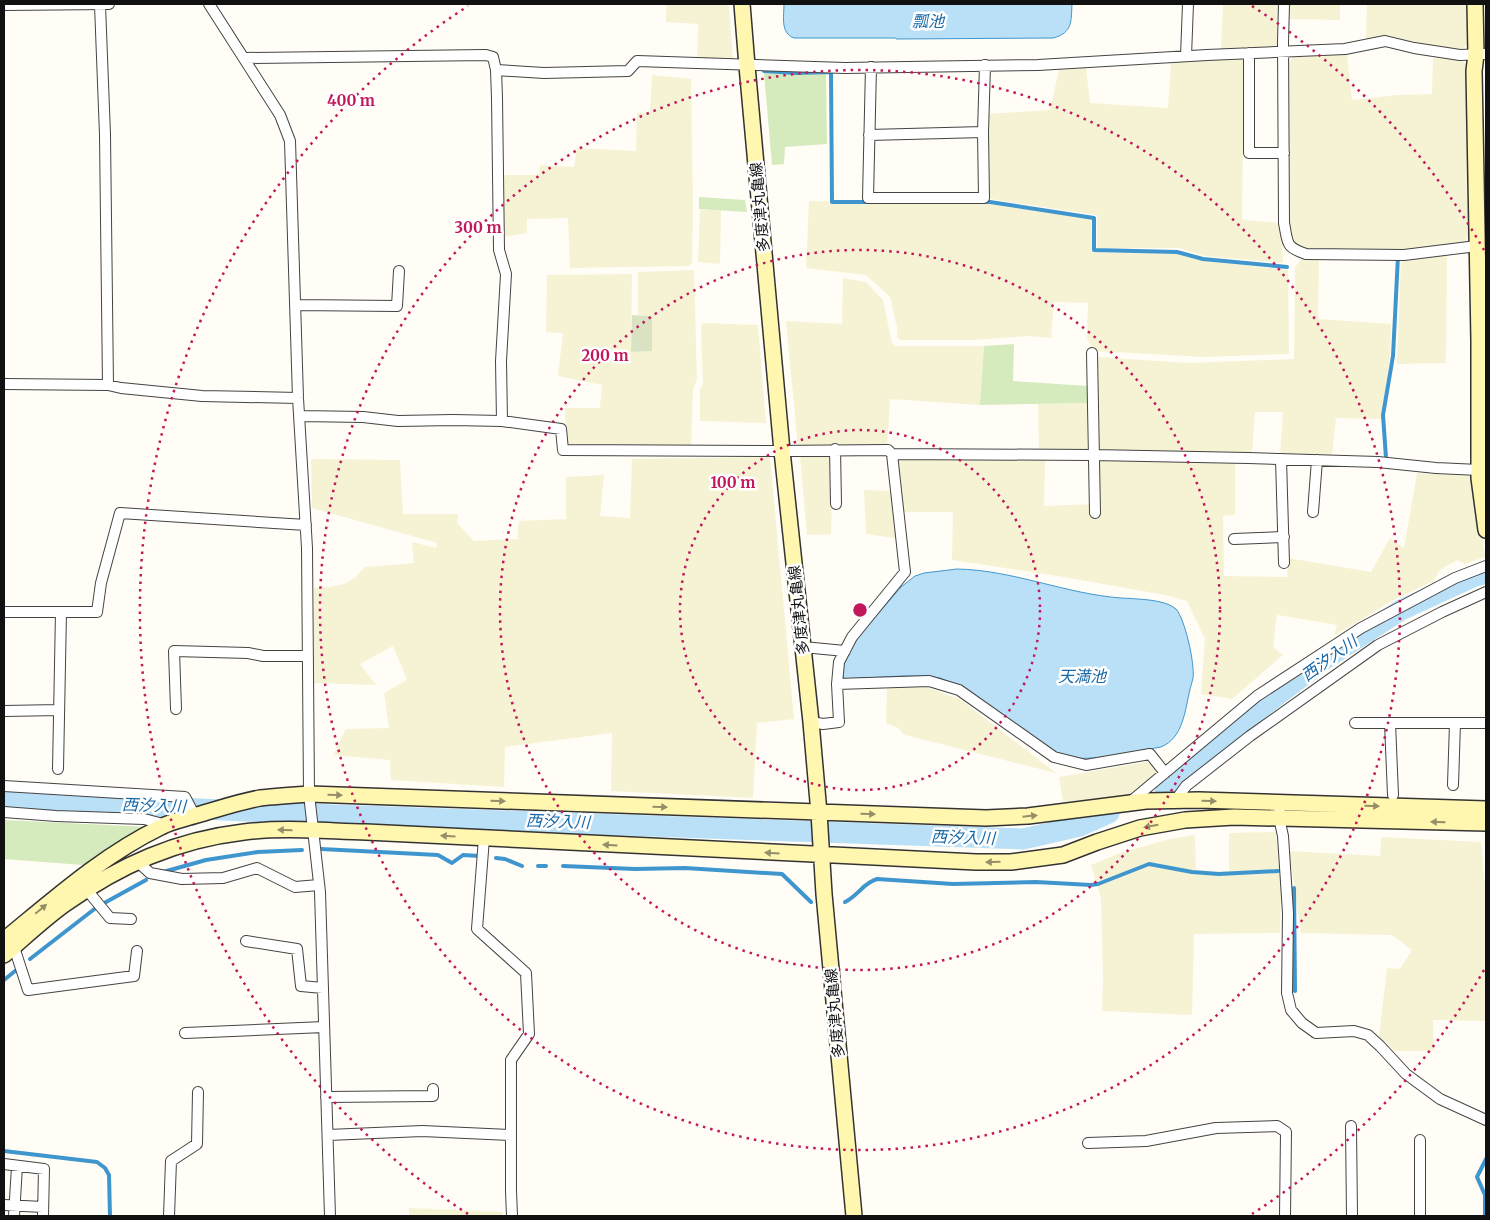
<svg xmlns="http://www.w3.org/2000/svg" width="1490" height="1220" font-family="Merriweather,'Noto Sans JP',serif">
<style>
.farmland{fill:#f6f3d4}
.green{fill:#d5ebbd}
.cemetery{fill:#d9e3c4}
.water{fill:#b9e0f7;stroke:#3f96cf}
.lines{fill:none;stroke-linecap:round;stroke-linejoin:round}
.stream{stroke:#3f96cf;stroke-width:4}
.river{stroke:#b9e0f7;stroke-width:21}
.street-casing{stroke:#444;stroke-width:12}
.secondary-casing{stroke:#333;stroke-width:18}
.street{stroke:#fff;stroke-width:10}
.secondary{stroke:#fff6b0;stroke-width:15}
.oneway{fill:#948f68}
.ring{fill:none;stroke:#c2185b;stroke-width:2.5;stroke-dasharray:2.5 5}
.labels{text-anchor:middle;stroke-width:5;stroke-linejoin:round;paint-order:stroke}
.street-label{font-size:15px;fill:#111;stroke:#fff}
.water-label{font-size:16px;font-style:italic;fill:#1768a6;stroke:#fff}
.centre{fill:#c2185b;stroke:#fff;stroke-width:2.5}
.ring-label{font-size:15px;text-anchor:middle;font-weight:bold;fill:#c2185b;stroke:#fff;stroke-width:5;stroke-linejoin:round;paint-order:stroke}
</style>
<rect width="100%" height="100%" fill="#fffdf5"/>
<!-- farmland -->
<path class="farmland" d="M 666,4 L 726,4 L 729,7 L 733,59 L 697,60 L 698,24 L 666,22 Z
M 1223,4 L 1280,4 L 1279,46 L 1221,51 Z
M 1289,4 L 1340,4 L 1340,20 L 1289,19 Z
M 1367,4 L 1470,4 L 1470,40 L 1463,49 L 1414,44 L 1384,37 L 1366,39 Z
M 1347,54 L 1352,100 L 1397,95 L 1432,94 L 1433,58 L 1462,60 L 1469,68 L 1472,232 L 1465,242 L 1401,250 L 1308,251 L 1299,246 L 1290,236 L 1287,66 L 1293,57 Z
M 1244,58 L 1242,220 L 1282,223 L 1283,263 L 1204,256 L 1179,248 L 1097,248 L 1097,215 L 990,199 L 988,114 L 1050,110 L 1059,70 L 1086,68 L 1090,103 L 1168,108 L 1171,62 Z
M 652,75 L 691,79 L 693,210 L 692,263 L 689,266 L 570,268 L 568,218 L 527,219 L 527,233 L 503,237 L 504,175 L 539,175 L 540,165 L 574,167 L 577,148 L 636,151 L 637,113 L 650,113 Z
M 809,201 L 987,204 L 1014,207 L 1091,219 L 1092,252 L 1179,254 L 1199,260 L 1288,270 L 1289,354 L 1204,357 L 1094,351 L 1087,338 L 1088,303 L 1054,302 L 1051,338 L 1028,336 L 974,340 L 900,340 L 897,337 L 897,327 L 890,297 L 866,275 L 806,268 Z
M 700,210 L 721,210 L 720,264 L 698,262 Z
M 1447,254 L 1446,363 L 1397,364 L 1401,258 Z
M 1302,259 L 1319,260 L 1318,319 L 1391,324 L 1390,356 L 1381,419 L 1336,418 L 1332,457 L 1280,456 L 1283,412 L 1255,412 L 1252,455 L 1095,452 L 1095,358 L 1098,357 L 1189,363 L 1294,359 L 1295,267 Z
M 694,270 L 697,380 L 693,388 L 691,448 L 573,448 L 566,440 L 565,408 L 600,408 L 602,385 L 558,376 L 563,333 L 546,332 L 547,275 L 632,274 L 631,352 L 651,351 L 652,316 L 638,315 L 638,272 Z
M 843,278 L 866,282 L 883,300 L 892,343 L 896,346 L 984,346 L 980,405 L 890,399 L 887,447 L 798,447 L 786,321 L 842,324 Z
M 703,323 L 758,325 L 766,423 L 700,421 L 700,389 L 703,384 L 701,326 Z
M 1087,403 L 1087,451 L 1039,452 L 1038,404 Z
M 833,455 L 831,534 L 807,535 L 800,456 Z
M 770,457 L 794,719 L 757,723 L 753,798 L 611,791 L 612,733 L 505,747 L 504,787 L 391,780 L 390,760 L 333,755 L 346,729 L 389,728 L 384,693 L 407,680 L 393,646 L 360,664 L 376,685 L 314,683 L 314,588 L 329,587 L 344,584 L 356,577 L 365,567 L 414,563 L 412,542 L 436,548 L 437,543 L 312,508 L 311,459 L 400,460 L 403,514 L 458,514 L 457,523 L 474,541 L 517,539 L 519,521 L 566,519 L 566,477 L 604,475 L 600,516 L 630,518 L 632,459 Z
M 896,458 L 1045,460 L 1044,506 L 1096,504 L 1096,460 L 1235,462 L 1235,515 L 1223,516 L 1224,576 L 1287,577 L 1288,558 L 1371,572 L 1390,538 L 1404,548 L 1417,473 L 1474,476 L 1485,557 L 1465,564 L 1457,560 L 1440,570 L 1433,581 L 1392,601 L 1334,636 L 1337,625 L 1277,615 L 1273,647 L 1283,655 L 1232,699 L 1201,694 L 1205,639 L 1187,601 L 1165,595 L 1058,576 L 952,560 L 953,512 L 904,512 Z
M 864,490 L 892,491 L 895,538 L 866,534 Z
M 924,686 L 961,700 L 1056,773 L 905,735 L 898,728 L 886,723 L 887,687 Z
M 1146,762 L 1156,766 L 1157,772 L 1136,795 L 1063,802 L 1059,777 Z
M 1276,832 L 1281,889 L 1280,933 L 1194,934 L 1192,1015 L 1102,1011 L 1103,979 L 1101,898 L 1091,865 L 1120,853 L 1170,839 L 1195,835 L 1196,870 L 1213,872 L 1229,871 L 1229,833 Z
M 1381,837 L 1481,842 L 1486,897 L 1486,1021 L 1433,1020 L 1434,1051 L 1394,1051 L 1379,1036 L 1387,968 L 1400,969 L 1412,950 L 1392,935 L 1301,933 L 1289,851 L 1380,856 Z
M 409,1208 L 503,1212 L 503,1216 L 409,1216 Z"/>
<!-- green -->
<path class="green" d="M 764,73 L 826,74 L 827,144 L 785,147 L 784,164 L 772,165 Z
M 699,197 L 745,200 L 747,212 L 699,209 Z
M 1014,344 L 1013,381 L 1087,386 L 1087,403 L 980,405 L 984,346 Z
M 4,820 L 149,827 L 83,865 L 4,859 Z"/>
<!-- cemetery -->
<path class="cemetery" d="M 632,315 L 652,316 L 652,351 L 631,352 Z"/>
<!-- water -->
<path class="water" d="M 784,4 L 1072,4 C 1071,21 1073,33 1053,38 L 897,39 L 895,38 L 794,38 C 780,33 784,16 784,4 Z
M 957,569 C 1013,570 1066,594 1121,598 C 1136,599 1165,599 1176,609 C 1185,619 1195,664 1193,678 C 1192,682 1191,686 1190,689 C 1185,711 1183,738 1161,747 C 1128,753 1088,763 1056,756 L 958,685 L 940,678 L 927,676 L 903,676 L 844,679 L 841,671 L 851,645 L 901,587 L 915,576 L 924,573 Z"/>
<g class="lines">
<!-- stream -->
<path class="stream" d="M 764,71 L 796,73 L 831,72 L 832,202 L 870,202
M 982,202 L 990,202 L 1094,218 L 1094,250 L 1177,252 L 1203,259 L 1287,267
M 1388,459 L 1386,458 L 1383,415 L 1393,356 L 1398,256
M 321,849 L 438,855 L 452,863 L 463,855 L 480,856
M 496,858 L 505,859 L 522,866
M 538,866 L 546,866
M 563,866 L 635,869 L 685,868 L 782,874 L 811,902
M 163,872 L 206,860 L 258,852 L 302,850
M 1294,888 L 1295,991
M 845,902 C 859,895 863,883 877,879 L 953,884 L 1036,882 L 1091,885 L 1098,884 L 1149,864 L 1192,872 L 1219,874 L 1278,871
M 30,959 L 97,907 L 146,880
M 4,980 L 15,971
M 4,1151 L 97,1162 L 105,1168 L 109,1175 L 110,1216
M 1485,1216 L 1485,1195 L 1477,1177 L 1486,1159"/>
<!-- river -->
<path class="river" d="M 1165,788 L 1254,713 L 1325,659 L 1401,610 L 1475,576 L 1486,573
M 4,800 L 333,815 L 1023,839 L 1080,826 L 1109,813"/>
<!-- street casing -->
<g class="street-casing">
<path id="street" d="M 209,4 L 280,115 L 290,141 L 298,398 L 307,548 L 309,794 L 320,892 L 330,1216
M 1284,4 L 1283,42 L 1284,223 C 1288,243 1285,247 1306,254 L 1404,255 L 1477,246
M 4,5 L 109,4
M 100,5 L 105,135 L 108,385
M 1249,53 L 1249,153 L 1284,153
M 1186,56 L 1188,4
M 245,58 L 486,55 L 493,57 L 496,70 L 497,98 L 499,250 L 506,274 L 501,361 L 502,421
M 871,67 L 868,198 L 984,198 L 983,132 L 985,65
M 496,70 L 544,73 L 628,71 L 637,61 L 845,68 L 1038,65 L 1207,55 L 1345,49 L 1385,41 L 1414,48 L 1460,55 L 1486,54
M 869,135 L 983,132
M 295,305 L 397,306 L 399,271
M 1092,353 L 1095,513
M 4,384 L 108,385 L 121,388 L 202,396 L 298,398
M 300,416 L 363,417 L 398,421 L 453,420 L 502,421 L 561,429 L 563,450 L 774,451 L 888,450 L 892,454 L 1093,455 L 1248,458 L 1378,462 L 1436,468 L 1479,470
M 835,449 L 836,504
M 1281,459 L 1284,563
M 1313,512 L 1317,460
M 1234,539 L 1284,537
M 4,612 L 97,612 L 101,583 L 120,513 L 306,525
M 803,647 L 845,651
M 837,684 L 929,681 L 959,690 L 1054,757 L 1086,765 L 1150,754 L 1165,773
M 176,709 L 174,651 L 248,653 L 263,656 L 308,656
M 4,711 L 59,710
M 811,722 L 823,724 L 839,722 L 837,684 L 839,662 L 852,637 L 905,572 L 892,454
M 1355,723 L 1486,723
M 1390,723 L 1393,795
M 58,769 L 61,612
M 1453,785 L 1455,723
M 4,786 L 185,797 L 195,816
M 1175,801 L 1186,786 L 1250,736 L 1378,645 L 1442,612 L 1486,592
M 1130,802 L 1257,696 L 1361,628 L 1455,578 L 1486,566
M 1280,803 L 1279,818 L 1283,836 L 1288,913 L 1287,993 L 1291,1010 L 1302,1023 L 1316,1033 L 1354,1031 L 1368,1035 L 1380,1046 L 1406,1074 L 1440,1099 L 1486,1120
M 4,812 L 56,816 L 144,819 L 167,825
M 484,838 L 477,929 L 526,973 L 529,1034 L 511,1060 L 511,1191 L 512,1216
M 137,861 L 150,873 L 182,879 L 223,878 L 257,868 L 295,887 L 319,885
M 87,890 L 110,918 L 131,919
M 246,941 L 297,949 L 301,986 L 323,988
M 11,944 L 14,947 L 28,990 L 134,976 L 137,951
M 185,1033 L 324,1027
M 326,1097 L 433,1096 L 433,1089
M 1351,1126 L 1352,1216
M 328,1135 L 422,1131 L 511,1135
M 1420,1140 L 1420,1216
M 1088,1143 L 1146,1141 L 1216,1128 L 1277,1126 L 1286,1132 L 1285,1216
M 4,1164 L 44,1169 L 43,1216
M 4,1205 L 43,1207
M 14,1216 L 17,1166
M 169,1216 L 171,1161 L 197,1144 L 198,1092"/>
</g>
<!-- secondary casing -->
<g class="secondary-casing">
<path id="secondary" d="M 742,4 L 747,66 L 782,451 L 811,722 L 819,813 L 824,894 L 854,1216
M 1475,4 L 1476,54 L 1474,71 L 1479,340 L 1479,478 L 1486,530
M 4,940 C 54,899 103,855 161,827 C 172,821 185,819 197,815 C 218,809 238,802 260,798 C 276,796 293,795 309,794 L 986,818 L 1028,816 L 1146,801 L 1199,800 L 1486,809
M 4,955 C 24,938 44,919 65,904 C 120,865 176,840 244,832 C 284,827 325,831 366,832 L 976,862 L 1011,862 L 1063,855 L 1097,842 L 1140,828 L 1185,820 L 1234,817 L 1486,823"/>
</g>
<!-- street -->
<use href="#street" class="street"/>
<!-- secondary -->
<use href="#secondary" class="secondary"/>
</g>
<!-- one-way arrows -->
<defs><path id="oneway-solid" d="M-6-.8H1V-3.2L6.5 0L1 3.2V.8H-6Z" transform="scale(1.25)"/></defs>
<g class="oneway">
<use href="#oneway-solid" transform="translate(335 795) rotate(2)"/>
<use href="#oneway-solid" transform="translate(498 801) rotate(2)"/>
<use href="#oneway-solid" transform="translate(1209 801) rotate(2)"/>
<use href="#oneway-solid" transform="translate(1372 806) rotate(2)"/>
<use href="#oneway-solid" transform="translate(660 807) rotate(2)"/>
<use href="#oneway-solid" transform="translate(868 814) rotate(2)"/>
<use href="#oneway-solid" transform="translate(1030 816) rotate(-6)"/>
<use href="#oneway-solid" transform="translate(1438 822) rotate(-179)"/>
<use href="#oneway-solid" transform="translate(1151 826) rotate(170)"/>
<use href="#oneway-solid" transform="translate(285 830) rotate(-179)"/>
<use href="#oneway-solid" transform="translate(448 836) rotate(-177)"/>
<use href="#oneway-solid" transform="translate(610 845) rotate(-177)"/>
<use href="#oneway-solid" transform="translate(772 853) rotate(-177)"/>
<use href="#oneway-solid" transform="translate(993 862) rotate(179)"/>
<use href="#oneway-solid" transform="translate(41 909) rotate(-40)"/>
</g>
<!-- distance rings -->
<g class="ring">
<circle cx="860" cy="610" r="180"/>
<circle cx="860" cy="610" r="360"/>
<circle cx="860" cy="610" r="540"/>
<path d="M1484 970A720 720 0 0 1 1252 1214M468 1214A720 720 0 0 1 468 6M1252 6A720 720 0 0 1 1484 250"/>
</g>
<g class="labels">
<!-- street labels -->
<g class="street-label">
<text transform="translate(760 207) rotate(-95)" y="5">多度津丸亀線</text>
<text transform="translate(799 610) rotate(-96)" y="5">多度津丸亀線</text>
<text transform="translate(835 1013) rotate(-95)" y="5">多度津丸亀線</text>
</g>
<!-- water labels -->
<g class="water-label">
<text x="928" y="27">瓢池</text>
<text transform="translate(1329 658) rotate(-36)" y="6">西汐入川</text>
<text x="1082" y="682">天満池</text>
<text transform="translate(154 805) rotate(2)" y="6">西汐入川</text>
<text transform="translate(558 821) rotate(2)" y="6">西汐入川</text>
<text transform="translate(963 837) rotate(2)" y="6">西汐入川</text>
</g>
</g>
<circle cx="860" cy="610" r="8" class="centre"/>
<g class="ring-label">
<text x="351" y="106">400 m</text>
<text x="478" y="233">300 m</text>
<text x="605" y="361">200 m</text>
<text x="733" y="488">100 m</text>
</g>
<!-- border -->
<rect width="1490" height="1220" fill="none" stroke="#111111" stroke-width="10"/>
</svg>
